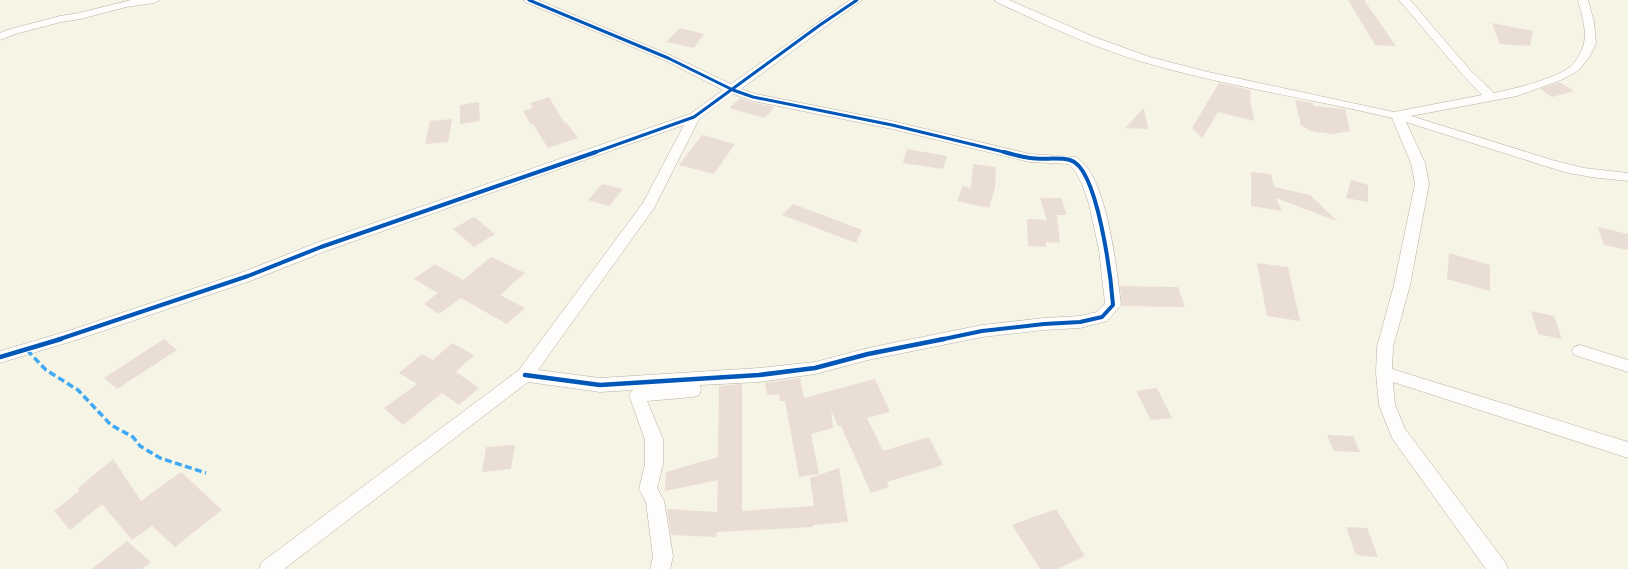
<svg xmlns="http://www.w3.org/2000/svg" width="1628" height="569" font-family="'DM Sans',sans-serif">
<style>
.building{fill:#eaddd5}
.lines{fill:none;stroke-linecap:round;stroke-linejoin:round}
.minor-casing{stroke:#b3b1a5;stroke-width:1}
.minor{fill:#fefdfb;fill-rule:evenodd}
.quiet{stroke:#3fa9f5;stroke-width:3.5;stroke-dasharray:7 3.5;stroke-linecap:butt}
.cycleway-far2-casing{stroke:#fff;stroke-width:5}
.cycleway-far1-casing{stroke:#fff;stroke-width:6}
.cycleway-casing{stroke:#fff;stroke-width:7}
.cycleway-far2{stroke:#0057b8;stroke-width:3}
.cycleway-far1{stroke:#0057b8;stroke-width:4}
.cycleway{stroke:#0057b8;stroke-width:4.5}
</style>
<rect width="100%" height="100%" fill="#f6f4e5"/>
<!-- building -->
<path class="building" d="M 1348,0 L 1364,0 L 1396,46 L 1375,45 Z
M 1492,23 L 1533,31 L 1530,46 L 1500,44 Z
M 680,28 L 704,34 L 694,48 L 666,42 Z
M 1559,82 L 1574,91 L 1552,97 L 1540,89 Z
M 1219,83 L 1251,90 L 1250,98 L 1254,121 L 1218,112 L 1202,138 L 1192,128 Z
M 549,97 L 565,124 L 567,123 L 578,138 L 548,148 L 533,124 L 531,125 L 523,111 L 533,108 L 530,103 Z
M 740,98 L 752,102 L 774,107 L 765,118 L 729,108 Z
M 1295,100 L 1313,103 L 1313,106 L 1345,109 L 1350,131 L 1333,134 L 1310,131 L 1301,125 Z
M 479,102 L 480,121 L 460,124 L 460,105 Z
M 1144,108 L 1148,129 L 1125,128 Z
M 452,119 L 448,142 L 425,144 L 430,121 Z
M 702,135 L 735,144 L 714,174 L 679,165 Z
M 907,149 L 947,156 L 943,169 L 903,163 Z
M 973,164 L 996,167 L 995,188 L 989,208 L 957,201 L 963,186 L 971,188 Z
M 1251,172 L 1271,174 L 1274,187 L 1310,195 L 1337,221 L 1276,198 L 1282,211 L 1251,206 Z
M 1351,180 L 1368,185 L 1368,202 L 1346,198 Z
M 602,184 L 623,189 L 609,206 L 588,200 Z
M 1040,198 L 1061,198 L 1067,215 L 1057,215 L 1060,243 L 1046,242 L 1046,247 L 1028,246 L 1027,219 L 1047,220 Z
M 793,204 L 862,230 L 856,243 L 782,215 Z
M 474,217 L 495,234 L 474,247 L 453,229 Z
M 1598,227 L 1628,234 L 1628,250 L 1604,245 Z
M 1449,253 L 1490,265 L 1490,291 L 1447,279 Z
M 491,257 L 525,273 L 500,295 L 525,308 L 507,324 L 461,298 L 439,314 L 424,304 L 438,293 L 414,279 L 435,264 L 463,280 Z
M 1257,263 L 1288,267 L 1300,321 L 1267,316 Z
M 1120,286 L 1178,287 L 1185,307 L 1122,306 Z
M 1531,311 L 1554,316 L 1562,339 L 1538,334 Z
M 164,339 L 177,350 L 117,389 L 104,378 Z
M 452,343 L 474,355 L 456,372 L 479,388 L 459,405 L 442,393 L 403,425 L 384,408 L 417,384 L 399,373 L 422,354 L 433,360 Z
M 800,378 L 804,398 L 875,379 L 890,412 L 867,418 L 883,451 L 929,437 L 943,465 L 887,482 L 889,487 L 871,493 L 841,426 L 838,426 L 831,410 L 833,428 L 811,434 L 819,474 L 799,477 L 785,401 L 780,401 L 779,394 L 767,395 L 765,383 Z
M 742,384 L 742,511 L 814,506 L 810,478 L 839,468 L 848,522 L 813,525 L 813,527 L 717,532 L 716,537 L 671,535 L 667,509 L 717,512 L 718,480 L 665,491 L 666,472 L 718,457 L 719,386 Z
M 1157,388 L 1172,418 L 1151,420 L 1136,391 Z
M 1327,435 L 1353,436 L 1360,452 L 1334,451 Z
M 515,445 L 511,469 L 482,472 L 486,447 Z
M 113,459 L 141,501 L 181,472 L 222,510 L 175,547 L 152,526 L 132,540 L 102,504 L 70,530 L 54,511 L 79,491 L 78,488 Z
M 1056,509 L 1085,556 L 1057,569 L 1040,569 L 1012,525 Z
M 1346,527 L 1367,528 L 1378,557 L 1356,555 Z
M 127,541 L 151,562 L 142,569 L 92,569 Z"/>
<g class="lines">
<!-- minor casing -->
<g class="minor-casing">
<path id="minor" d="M 131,0 L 159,0 L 154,3 L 126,7 L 80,19 L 61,22 L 15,34 L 0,40 L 0,33 L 7,30 L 60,16 L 79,13 Z
M 524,0 L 538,0 L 672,56 L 731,84 L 850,0 L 862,0 L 741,89 L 756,94 L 892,121 L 1030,154 L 1076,157 C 1079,160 1082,162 1085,165 C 1108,191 1117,270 1121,305 L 1107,321 L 1080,328 L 1044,330 L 982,337 L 868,360 L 815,374 L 759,382 L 700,385 L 701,390 L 699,395 L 693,397 L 647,401 L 663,439 L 663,464 L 657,488 L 664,501 L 673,556 L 670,569 L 650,569 L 653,556 L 646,502 L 639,489 L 645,464 L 645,440 L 629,395 L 633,390 L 600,392 L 528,382 L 284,569 L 259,569 L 262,562 L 519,370 L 643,203 L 684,125 L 326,251 L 253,280 L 79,339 L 0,363 L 0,351 L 71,330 L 243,272 L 316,243 L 690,114 L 723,90 L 664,60 L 525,2 ZM 733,94 L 753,101 L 892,129 L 1030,162 L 1068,164 L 1075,171 L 1082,184 L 1089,204 L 1099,250 L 1105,303 L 1097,312 L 1080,316 L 1044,318 L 982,325 L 868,348 L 815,362 L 759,368 L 600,378 L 538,370 L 654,208 L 699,119 Z
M 995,0 L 1009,0 L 1094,37 L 1150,57 L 1208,72 L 1394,112 L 1482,95 L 1462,74 L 1399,0 L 1410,0 L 1470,70 L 1494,93 C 1513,89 1555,79 1570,67 C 1576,62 1583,50 1584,43 C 1587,29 1581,13 1578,0 L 1588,0 L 1594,22 L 1596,43 L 1590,56 L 1578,71 L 1561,80 L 1517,96 L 1411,116 L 1552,160 L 1584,168 L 1628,173 L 1628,181 L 1591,177 L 1564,172 L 1406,122 L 1425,163 L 1429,184 L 1410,285 L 1393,347 L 1392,369 L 1628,442 L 1628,458 L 1393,382 L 1395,405 L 1405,429 L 1505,562 L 1508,569 L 1486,569 L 1392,438 L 1379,405 L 1376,373 L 1377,347 L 1394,285 L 1415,184 L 1411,163 L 1392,118 C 1309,98 1224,86 1143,62 C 1092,47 1044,24 996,2 Z
M 1580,345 L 1628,360 L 1628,372 L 1574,355 L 1572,351 L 1574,347 Z"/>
</g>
<!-- minor -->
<use href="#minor" class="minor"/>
<!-- quiet -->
<path class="quiet" d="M 27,350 L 46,370 L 78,390 L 111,425 L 133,437 L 140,446 L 160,458 L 206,473"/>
<!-- cycleway-far2 casing -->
<g class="cycleway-far2-casing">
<path id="cycleway-far2" d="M 529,0 L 668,58 L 733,90 L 753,97 L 892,125 L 1008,153
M 593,153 L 694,117 L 820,25 L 857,0"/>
</g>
<!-- cycleway-far1 casing -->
<g class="cycleway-far1-casing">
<path id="cycleway-far1" d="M 57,340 L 248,276 L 321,247 L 596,152
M 939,340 L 982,331 L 1044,324 L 1080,322 L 1102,317 L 1113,305 C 1111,279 1098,167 1070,160 C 1058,157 1043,160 1030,158 C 1021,157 1012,154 1004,152"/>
</g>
<!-- cycleway casing -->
<g class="cycleway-casing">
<path id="cycleway" d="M 0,357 L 61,339
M 525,375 L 600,385 L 759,375 L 815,368 L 868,354 L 944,339"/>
</g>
<!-- cycleway-far2 -->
<use href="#cycleway-far2" class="cycleway-far2"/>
<!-- cycleway-far1 -->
<use href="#cycleway-far1" class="cycleway-far1"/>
<!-- cycleway -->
<use href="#cycleway" class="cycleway"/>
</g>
</svg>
